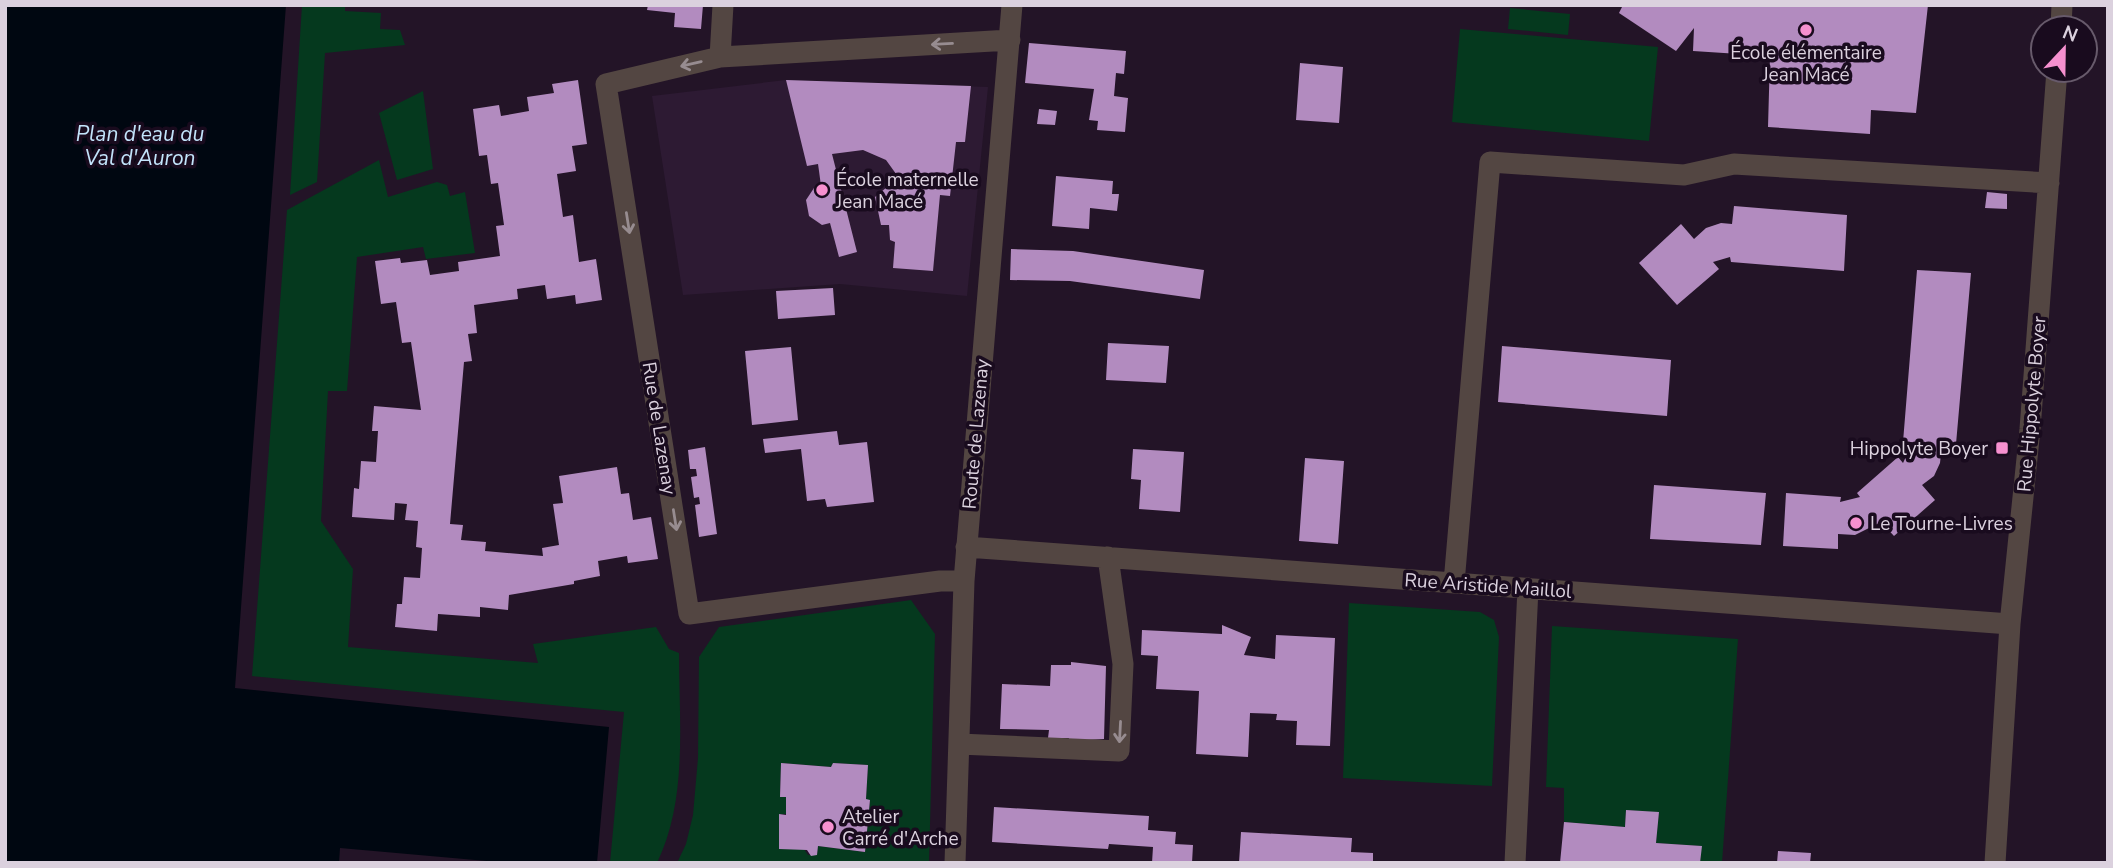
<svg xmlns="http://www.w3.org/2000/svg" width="2113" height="868" font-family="'Nunito Sans',sans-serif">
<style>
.built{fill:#2d1a33}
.green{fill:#05391e;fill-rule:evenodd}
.water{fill:#000711}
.building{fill:#b28bbf}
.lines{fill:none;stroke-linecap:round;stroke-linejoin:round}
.minor{stroke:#534642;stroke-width:21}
.oneway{stroke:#978c90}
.poi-dot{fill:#f690cf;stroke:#190b1e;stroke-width:2.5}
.labels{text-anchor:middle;stroke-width:7;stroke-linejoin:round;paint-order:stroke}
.poi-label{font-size:19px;fill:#dbd1de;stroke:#190b1e;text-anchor:start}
.street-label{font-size:19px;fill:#dbd1de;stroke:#190b1e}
.water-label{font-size:21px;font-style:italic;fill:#c3e4fb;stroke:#190b1e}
</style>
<rect width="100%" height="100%" fill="#231427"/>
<!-- built -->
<path class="built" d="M 786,80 L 988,87 L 967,296 L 840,284 L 683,295 L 652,96 Z"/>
<!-- green -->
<path class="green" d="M 302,5 L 345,5 L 345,11 L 381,13 L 380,29 L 400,30 L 405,45 L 325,53 L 317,182 L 290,195 Z
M 1510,8 L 1570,14 L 1568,35 L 1508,29 Z
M 1460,29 L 1658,47 L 1649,141 L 1452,122 Z
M 423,91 L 433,169 L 397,180 L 379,113 Z
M 379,160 L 388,197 L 437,182 L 447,185 L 450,196 L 465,192 L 475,253 L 426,259 L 423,247 L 357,257 L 347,391 L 328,391 L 321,521 L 353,569 L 348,647 L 538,663 L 533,644 L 656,627 L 669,649 L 679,653 C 679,722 688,799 657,863 L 610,863 L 624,712 L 252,676 L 287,210 Z
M 911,600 L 935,634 L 929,863 L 677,863 L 686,844 L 693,815 L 698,758 L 699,657 L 719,627 ZM 781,763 L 831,767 L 833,763 L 868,765 L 866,799 L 870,801 L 865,852 L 818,846 L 817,855 L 808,855 L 780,814 L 786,814 L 786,797 L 780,796 Z
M 1349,603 L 1480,612 L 1494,620 L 1499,637 L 1492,786 L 1343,778 Z
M 1552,626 L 1738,639 L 1722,863 L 1700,862 L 1701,846 L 1656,843 L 1659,813 L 1626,810 L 1625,827 L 1564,822 L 1564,788 L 1546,787 Z"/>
<!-- water -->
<path class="water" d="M 5,5 L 286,5 L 235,688 L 609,727 L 597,863 L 509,863 L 340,848 L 339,863 L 5,863 Z"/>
<!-- building -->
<path class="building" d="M 648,5 L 703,5 L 701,29 L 674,27 L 675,13 L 647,10 Z
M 1623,5 L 1928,5 L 1916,113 L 1871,110 L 1870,134 L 1768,127 L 1770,56 L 1693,51 L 1694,28 L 1676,51 L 1619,13 Z
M 1029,43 L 1126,51 L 1124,74 L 1116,73 L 1114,96 L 1128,98 L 1125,132 L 1097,130 L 1098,121 L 1089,120 L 1094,89 L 1025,83 Z
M 1300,63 L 1343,67 L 1339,123 L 1296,120 Z
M 578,80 L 587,144 L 572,146 L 576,171 L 557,174 L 563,217 L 573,215 L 579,262 L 596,259 L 602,300 L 576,304 L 575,295 L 547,299 L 545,285 L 517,289 L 518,299 L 474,305 L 477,333 L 468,334 L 472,361 L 464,362 L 450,524 L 463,525 L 461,540 L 486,542 L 485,551 L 543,556 L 542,548 L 559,545 L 553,504 L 563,503 L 559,476 L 617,467 L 621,494 L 629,493 L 633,520 L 651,517 L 658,559 L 628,563 L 627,556 L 598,561 L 600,576 L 574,581 L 574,584 L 509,595 L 508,610 L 480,607 L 480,617 L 438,614 L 437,631 L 395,627 L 397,604 L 402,604 L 404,577 L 420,578 L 422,548 L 416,547 L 418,521 L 405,520 L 407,504 L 395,503 L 394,520 L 352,517 L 354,488 L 359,489 L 361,461 L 376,462 L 378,431 L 372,431 L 374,406 L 421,410 L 411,342 L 402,343 L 396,302 L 381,304 L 375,261 L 400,258 L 401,263 L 427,260 L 430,275 L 459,271 L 458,262 L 500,256 L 496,226 L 504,225 L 498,183 L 491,184 L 487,155 L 479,156 L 473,109 L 499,105 L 501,116 L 529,111 L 527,97 L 554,93 L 552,84 Z
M 786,80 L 971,86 L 965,142 L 956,142 L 950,196 L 940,195 L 933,271 L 893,268 L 895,242 L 890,240 L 889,225 L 881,225 L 875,197 L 887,187 L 886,182 L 899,178 L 886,160 L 863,150 L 832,154 L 857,252 L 839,257 L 830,223 L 822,225 L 809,216 L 806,200 L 814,188 L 821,186 L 819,171 L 818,164 L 807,166 Z
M 1039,109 L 1057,111 L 1055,125 L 1037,124 Z
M 1056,176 L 1113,181 L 1112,194 L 1119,194 L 1117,211 L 1090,208 L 1089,229 L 1052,226 Z
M 1987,192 L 2007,194 L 2007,209 L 1985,208 Z
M 1734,206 L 1847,215 L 1844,271 L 1731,262 L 1730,257 L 1713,262 L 1719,269 L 1677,305 L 1639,263 L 1681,224 L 1694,239 L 1706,228 L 1721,223 L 1732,224 Z
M 1011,249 L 1073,251 L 1204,270 L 1200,299 L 1070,281 L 1010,280 Z
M 1917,270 L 1971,273 L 1956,444 L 1942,444 L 1940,463 L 1934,476 L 1922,485 L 1935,500 L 1894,536 L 1881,522 L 1855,535 L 1838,534 L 1838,549 L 1783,546 L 1786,493 L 1841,497 L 1840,502 L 1860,497 L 1857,493 L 1898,457 L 1903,463 L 1913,442 L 1903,442 Z
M 833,288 L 835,315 L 778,319 L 776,291 Z
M 1108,343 L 1169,346 L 1166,383 L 1106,380 Z
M 1502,346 L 1671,360 L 1667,416 L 1498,402 Z
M 791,347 L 798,420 L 752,425 L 745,351 Z
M 837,431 L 839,445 L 867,442 L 874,502 L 827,507 L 825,499 L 807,501 L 801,449 L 765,453 L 763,439 Z
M 705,447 L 717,534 L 699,537 L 695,505 L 700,504 L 699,497 L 694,498 L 691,477 L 697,476 L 696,469 L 690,469 L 688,450 Z
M 1133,449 L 1184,452 L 1180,512 L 1139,509 L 1141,480 L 1131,479 Z
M 1305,458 L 1344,461 L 1338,544 L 1299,541 Z
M 1654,485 L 1766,493 L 1761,545 L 1650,539 Z
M 1222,625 L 1251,637 L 1244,655 L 1275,659 L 1276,635 L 1335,638 L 1330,746 L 1296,745 L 1297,721 L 1276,720 L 1277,714 L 1250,713 L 1248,757 L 1196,754 L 1199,691 L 1156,689 L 1158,656 L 1141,655 L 1142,630 L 1222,634 Z
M 1071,662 L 1106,666 L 1104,739 L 1068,741 L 1069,738 L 1048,738 L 1049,730 L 1000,729 L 1002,684 L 1050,686 L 1051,665 L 1071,665 Z
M 781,763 L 831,767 L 833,763 L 868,765 L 866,799 L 870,800 L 865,852 L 818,846 L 817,855 L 811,856 L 807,850 L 779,849 L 779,814 L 786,815 L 786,797 L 780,797 Z
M 994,807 L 1149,816 L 1148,830 L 1176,832 L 1175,844 L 1193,845 L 1192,863 L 1152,863 L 1153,847 L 1109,844 L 1108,849 L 992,842 Z
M 1626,810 L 1659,812 L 1656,843 L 1702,846 L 1700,863 L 1560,863 L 1564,822 L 1625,827 Z
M 1241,832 L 1352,838 L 1351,852 L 1373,853 L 1373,863 L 1239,863 Z
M 1778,851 L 1811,853 L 1810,863 L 1777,863 Z"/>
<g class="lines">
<!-- minor -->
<path class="minor" d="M 2061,28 L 2062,5
M 720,57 L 723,5
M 966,547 L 2010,624
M 964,581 L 940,581 L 689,614 L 606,84 L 720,57 L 1010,40
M 1454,583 L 1490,162 L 1684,175 L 1734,164 L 2049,183
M 959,744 L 1119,751 L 1123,664 L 1108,557
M 955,863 L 964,581 L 1012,5
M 1515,863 L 1528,588
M 1995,863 L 2010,624 L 2030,429 L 2057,70"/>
</g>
<!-- one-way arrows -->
<defs><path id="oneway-shaft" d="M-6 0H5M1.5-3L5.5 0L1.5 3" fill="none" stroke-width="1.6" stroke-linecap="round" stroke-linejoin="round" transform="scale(1.75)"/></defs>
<g class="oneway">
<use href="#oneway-shaft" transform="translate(942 44) rotate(177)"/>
<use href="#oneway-shaft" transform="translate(691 64) rotate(167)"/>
<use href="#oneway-shaft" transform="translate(628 223) rotate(81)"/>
<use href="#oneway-shaft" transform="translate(675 520) rotate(81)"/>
<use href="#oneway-shaft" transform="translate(1120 732) rotate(93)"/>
</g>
<!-- markers -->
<g class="poi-dot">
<circle cx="1806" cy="30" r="7"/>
<circle cx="822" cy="190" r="7"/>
<rect x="1995" y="441" width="14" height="14" rx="3.5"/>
<circle cx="1856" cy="523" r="7"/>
<circle cx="828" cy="827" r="7"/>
</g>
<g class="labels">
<!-- poi labels -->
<g class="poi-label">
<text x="1806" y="59" text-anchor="middle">École élémentaire<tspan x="1806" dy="22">Jean Macé</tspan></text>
<text x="836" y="186">École maternelle<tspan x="836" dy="22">Jean Macé</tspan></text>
<text x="1988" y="455" text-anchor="end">Hippolyte Boyer</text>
<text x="1870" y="530">Le Tourne-Livres</text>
<text x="842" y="823">Atelier<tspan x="842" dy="22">Carré d'Arche</tspan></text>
</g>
<!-- street labels -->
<g class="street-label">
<text transform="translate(2031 404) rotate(-85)" y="7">Rue Hippolyte Boyer</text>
<text transform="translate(660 428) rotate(81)" y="7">Rue de Lazenay</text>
<text transform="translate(975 434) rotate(-85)" y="7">Route de Lazenay</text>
<text transform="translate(1488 585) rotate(4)" y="7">Rue Aristide Maillol</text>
</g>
<!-- water labels -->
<g class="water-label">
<text x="140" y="141">Plan d'eau du<tspan x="140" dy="24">Val d'Auron</tspan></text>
</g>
</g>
<!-- border -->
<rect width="2113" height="868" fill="none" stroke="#dbd1de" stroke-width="14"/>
<!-- north arrow -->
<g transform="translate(2064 49) rotate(22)"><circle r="33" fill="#190b1e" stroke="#675a6b" stroke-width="2"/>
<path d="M0-5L12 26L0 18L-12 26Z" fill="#f690cf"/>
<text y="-10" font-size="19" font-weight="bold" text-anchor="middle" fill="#dbd1de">N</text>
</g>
</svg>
